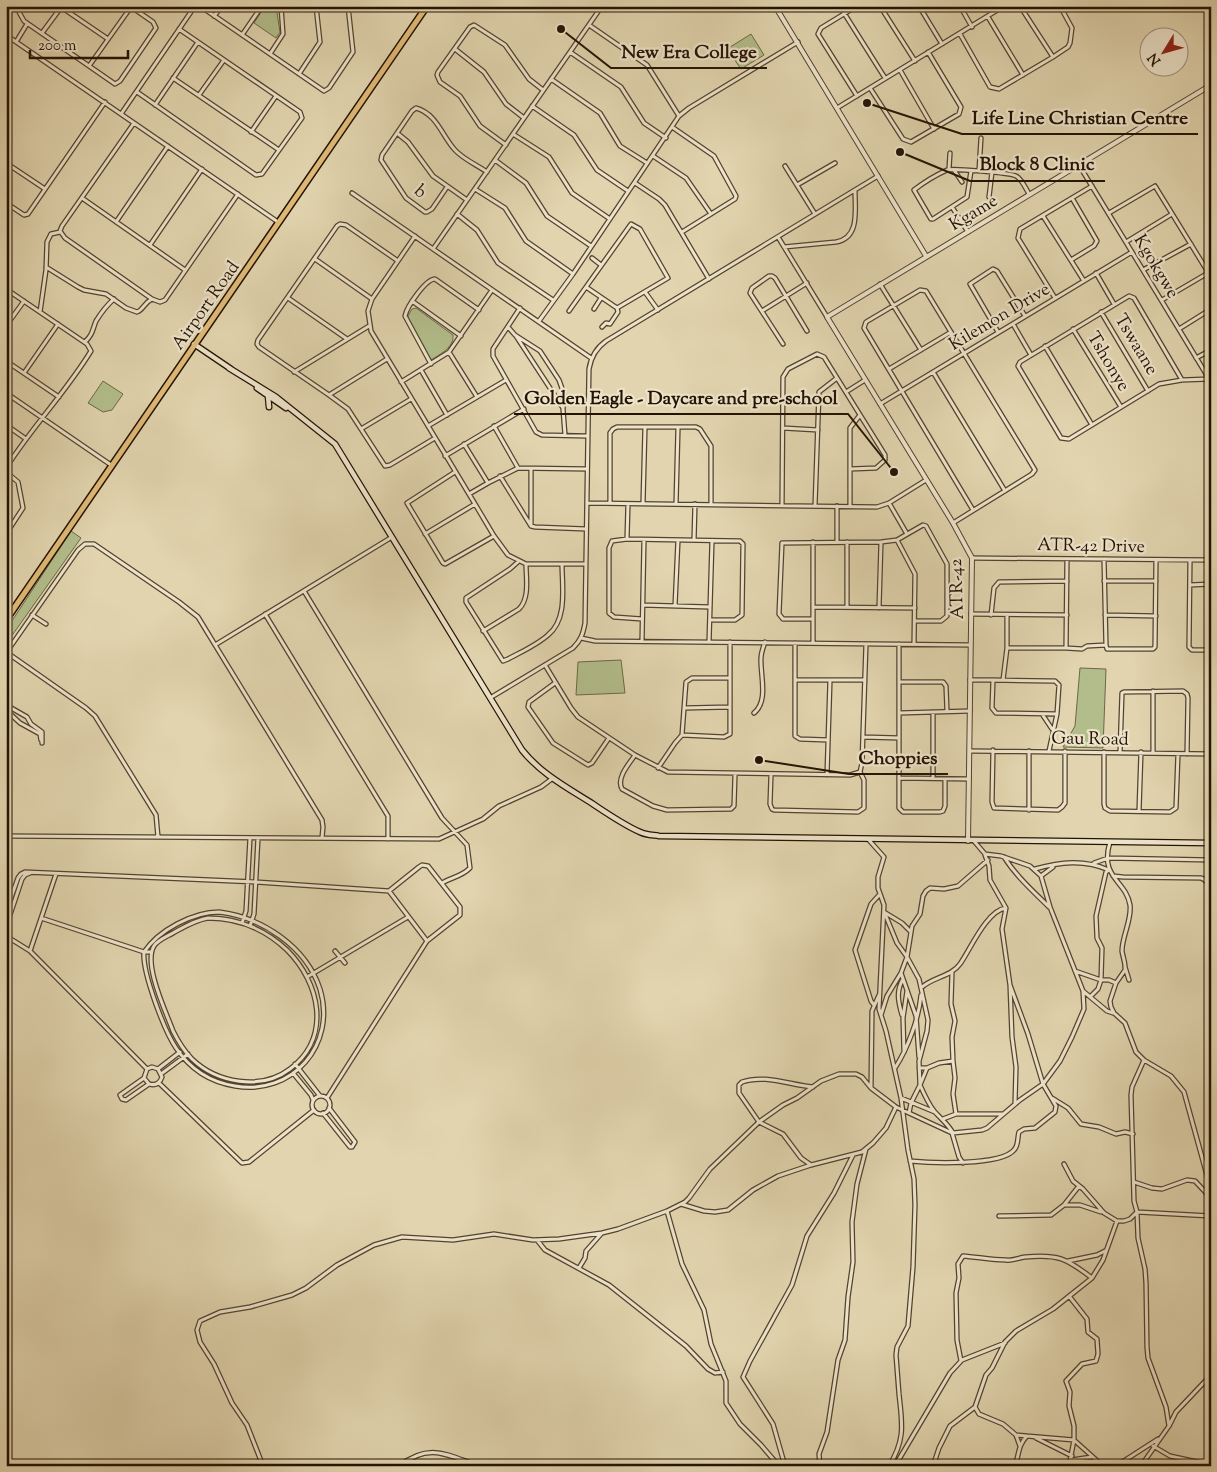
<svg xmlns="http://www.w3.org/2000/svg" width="1217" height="1472" font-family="'Sorts Mill Goudy',serif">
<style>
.green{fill:#b2bd8b;stroke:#6b6847}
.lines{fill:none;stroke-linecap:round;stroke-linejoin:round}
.minor-casing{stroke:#53432e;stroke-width:5.5}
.tertiary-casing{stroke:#53432e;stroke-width:6}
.secondary-casing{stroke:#241303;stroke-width:7}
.primary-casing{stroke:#241303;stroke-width:8}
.minor{stroke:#ece3ca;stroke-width:3}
.tertiary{stroke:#ece3ca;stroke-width:4}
.secondary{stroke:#ece3ca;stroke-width:4.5}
.primary{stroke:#e0ba77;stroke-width:5}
.labels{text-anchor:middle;stroke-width:4.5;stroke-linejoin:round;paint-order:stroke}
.street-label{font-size:18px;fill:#241303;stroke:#ece3ca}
.leader{fill:none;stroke:#241303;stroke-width:2}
.callout-dot{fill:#241303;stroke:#ece3ca;stroke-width:2}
.callout-label{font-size:19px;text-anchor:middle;font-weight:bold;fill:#241303;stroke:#ece3ca;stroke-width:4.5;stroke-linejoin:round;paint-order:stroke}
</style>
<rect width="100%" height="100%" fill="#e1d4ae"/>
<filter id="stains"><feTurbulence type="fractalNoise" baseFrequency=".004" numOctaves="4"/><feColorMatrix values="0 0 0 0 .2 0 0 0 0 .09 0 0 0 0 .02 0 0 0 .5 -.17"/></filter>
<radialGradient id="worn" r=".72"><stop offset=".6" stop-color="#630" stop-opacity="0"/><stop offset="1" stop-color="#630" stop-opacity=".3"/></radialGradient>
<!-- green -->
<path class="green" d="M 265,6 L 276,6 L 280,32 L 276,38 L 254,23 Z
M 751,34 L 764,55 L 741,69 L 727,49 Z
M 416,308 L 453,335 C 454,348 440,354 431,360 L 408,320 L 408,316 L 412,309 Z
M 103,381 L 123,394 L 112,410 L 103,412 L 88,403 Z
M 71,531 L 81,538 L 6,644 L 6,630 Z
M 621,660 L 625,693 L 576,695 L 578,662 Z
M 1080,668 L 1106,669 L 1103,748 L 1063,747 L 1075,726 Z"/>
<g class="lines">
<!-- minor casing -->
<g class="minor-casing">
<path id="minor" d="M 22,6 L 19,12 L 24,21 L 115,84 L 120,81 L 156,28 L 153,22 L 130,6
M 200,6 L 324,91 L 329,88 L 353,52 L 348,6
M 857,6 L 821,28 L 818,34 L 857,96
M 880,6 L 915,61
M 919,6 L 942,44
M 960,6 L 972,27
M 1020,6 L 1053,57
M 61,7 L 108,39
M 844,13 L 885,78
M 214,16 L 222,6
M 988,17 L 1023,75
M 589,25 L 647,65 L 679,116
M 42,33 L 62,6
M 960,34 L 990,87 L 999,89 L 1053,57 L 1068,47 L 1070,43 L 1072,28 L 1060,6
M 6,35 L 278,222
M 242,35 L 262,6
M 16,42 L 27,24
M 455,49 L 484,72 L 506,104 L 524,118
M 570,52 L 621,87 L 644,123 L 666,138
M 270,54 L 283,34 L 281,6
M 89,66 L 131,7
M 900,70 L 934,129
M 299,74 L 320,42 L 316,6
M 173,78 L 279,150
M 551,79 L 600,113 L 620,146 L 647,163
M 870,88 L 903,139 L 911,142 L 959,114 L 961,107 L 928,52
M 137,92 L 256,175 L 262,174 L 302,118 L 300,112 L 179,29
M 199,95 L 224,60
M 155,105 L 198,42
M 532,106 L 574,135 L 597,170 L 628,191
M 837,108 L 1004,6
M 121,114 L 195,6
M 134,123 L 62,226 L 60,231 L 65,238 L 152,299 L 160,302 L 165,300 L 238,194
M 672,127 L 714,156 L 736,196 L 735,199 L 682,232
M 251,132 L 276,96
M 397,133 L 408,142 L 433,176 L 467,200
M 513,134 L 549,157 L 572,193 L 610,219
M 506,145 L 480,126 L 460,96 L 440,82 L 437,75 L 438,72 L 470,27 L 474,25 L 505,45 L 529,79 L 543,90
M 653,156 L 686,178 L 711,214
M 495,160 L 526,183 L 547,216 L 591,246
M 6,163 L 45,189
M 1079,165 L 1211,382
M 785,166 L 815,214
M 949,169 L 950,153
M 954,170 L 962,182
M 971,171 L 967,197 L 933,219 L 931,219 L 914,190 C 923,183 936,175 947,170 C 952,168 1011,173 1016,176 C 1022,179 1026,189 1029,194
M 979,171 L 981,138
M 635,183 L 659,199 L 665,205 L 709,279
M 797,185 L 835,163
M 447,187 L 432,209 L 427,212 L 425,212 L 406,198 L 381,160 L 382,155 L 412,111 L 416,108 C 437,114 442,136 455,150 C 463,159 477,165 487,172
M 475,189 L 505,208 L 526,241 L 573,274
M 352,193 L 591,358
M 989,197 L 992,172
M 82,198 L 185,270
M 6,203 L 24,215 L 28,214 L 105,102
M 952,207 L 968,232
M 1109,213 L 1155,186 L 1211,277
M 457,214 L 477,230 L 498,263 L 553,300
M 1043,216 L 1084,281
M 116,222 L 168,146
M 631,224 L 640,229 L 668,278 L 617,308 L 586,287 Z
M 415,236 L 372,299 L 368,311 L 371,331 L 475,504 L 494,536 L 508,555 L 526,564 L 586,564
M 778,237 L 827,317
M 1126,242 L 1172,214
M 150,245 L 202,169
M 784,247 L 836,242 C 860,238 855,210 855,191
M 433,249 L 602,6
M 592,258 L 601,265
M 315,259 L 372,299
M 1071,260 L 1094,246 L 1097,241 L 1072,198
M 46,267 L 78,287 L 84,290 L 106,294 L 126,308 L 137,312 C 143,310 144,303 152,299
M 1143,270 L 1191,244
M 1096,273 L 1114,304
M 880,284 L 921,350
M 6,289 L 87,344 L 91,351 C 66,392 32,427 6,468
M 645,292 L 658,310
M 288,298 L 347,339
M 1055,298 L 1018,238 L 1020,229 L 1092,186
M 1162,300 L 1208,273
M 412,301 L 461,336
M 520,308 L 493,349 L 493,356 L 536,432 L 542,435 L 587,436
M 594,309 L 601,298
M 569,311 L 586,287
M 762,311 L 807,283
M 40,312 L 46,270 L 47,242 L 51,234 L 60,232
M 1101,312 L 1148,391
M 539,321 L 573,274 L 679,116 L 689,108 L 798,42
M 1013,324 L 1031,355
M 6,326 L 24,301
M 508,327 L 515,335 L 540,351 L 559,380 L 564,394 L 563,409 L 565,435
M 602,327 L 606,323 L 610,324 L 618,312 L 617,308
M 1073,329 L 1121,407
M 1179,329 L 1211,309
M 998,332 L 970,284 L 993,269 L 997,271 L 1025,316
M 516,336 L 563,408
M 85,342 C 93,334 92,331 96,321 C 101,313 107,305 114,299
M 783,344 L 750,293 L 752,288 L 769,276 L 772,276 L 775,278 L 807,331
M 1045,346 L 1092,425
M 449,352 L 477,397
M 1196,358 L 1211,350
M 6,361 L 59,397
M 431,364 L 405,316 C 407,306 426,279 435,279 L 479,310
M 889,369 L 951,332
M 421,370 L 447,415
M 294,372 L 369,326
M 933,372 L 1005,491
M 24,373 L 58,324
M 1182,380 L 1134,298 L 1129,296 L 1020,362 L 1018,366 L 1061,438 L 1069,439 L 1159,384 L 1182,380 L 1209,379
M 401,382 L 449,352 L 492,290
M 846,392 L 865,380
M 6,393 L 111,465
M 329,395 L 259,347 L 257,344 L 258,340 L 337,226 L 340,224 L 346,225 L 398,261
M 411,399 L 361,429 L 385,466 L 390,465 L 435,438
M 880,404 L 1132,252
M 6,425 L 26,439
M 428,426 L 506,380
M 494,426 L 518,468
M 783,428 L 818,430
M 361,429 L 348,409 L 329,395 L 387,359
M 464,444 L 488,483 L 469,494
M 6,454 L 12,459
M 445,456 L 524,409
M 6,472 L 18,482 L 23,508 L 6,534
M 455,472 L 407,503 L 443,563 L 445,564 L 494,536
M 500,476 L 531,526 L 535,527 L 586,529
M 488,483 L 518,468 L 587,469
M 587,503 L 877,507 L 889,503 L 926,480
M 610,503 L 610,433 L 613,429 L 617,427 L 696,427 L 700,429 L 711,446 L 711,504
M 643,503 L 645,427
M 889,503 L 907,534
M 676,504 L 678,428
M 782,505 L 783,377 L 788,369 L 817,354 L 824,357 L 885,455 L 885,460 L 876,468 L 850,469
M 815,506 L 819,392 L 837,378
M 837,506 L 837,542
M 850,506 L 850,428 L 860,415
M 953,523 L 1032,474 L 1035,470 L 926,291 L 920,290 L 866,322 L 864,328 L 973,510
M 531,525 L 531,469
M 425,534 L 475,504
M 627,539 L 628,504
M 694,540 L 695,504
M 897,540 L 915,574 L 914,644
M 972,558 L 1211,560
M 1104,559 L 1106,645 L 1107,649 L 1153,649 L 1155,647 L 1156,560
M 1190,560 L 1189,647 L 1192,650 L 1211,650
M 519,561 L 510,569 L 466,598 L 466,602 L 503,661 L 508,659 C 521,652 537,645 548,635 C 568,619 562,586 562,564
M 1104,581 L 1156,581
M 1190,585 L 1211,584
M 304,591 L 442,818 L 467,845 L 470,868 C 461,877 452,877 442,883
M 643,605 L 709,607
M 675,606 L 678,540
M 814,607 L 915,608
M 847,607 L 847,542
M 879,608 L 881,542
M 265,614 L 388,816 L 388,839
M 971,614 L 1067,615
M 32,615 L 46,624
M 991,615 L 994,588 L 999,582 L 1067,581
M 1105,615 L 1156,616
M 642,619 L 614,617 L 609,613 L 609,548 L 612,541 L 627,539 L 740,541 L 743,544 L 742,615 L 735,620 L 710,620
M 813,619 L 783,619 L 779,614 L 782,543 L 881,542 L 897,540 L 923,525 L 926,526 L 947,564 L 947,616 L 941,621 L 915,621
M 483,631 L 519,609 C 530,598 526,578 526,564
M 581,638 L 595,641 L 970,645
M 642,641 L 644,540
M 709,642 L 712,541
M 795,643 L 795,736 L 800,739 L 828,740
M 813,643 L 813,542
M 899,644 L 899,808 L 903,812 L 940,812 L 943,811 L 945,806 L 945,779
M 215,645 L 392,537
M 1007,648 L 1066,648 L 1067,559
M 1066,648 L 1082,649 L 1087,646 L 1106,645
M 6,652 L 86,708 L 95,716 L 156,815 L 158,837
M 6,653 L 78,550 L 85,544 L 94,544 L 179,602 L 198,617 L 322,820 L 323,827 L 322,838
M 545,665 L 571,708 L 578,717 L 635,755 L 668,772 L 850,775 L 860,772 L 862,763 L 866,644
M 795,680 L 865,680
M 970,680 L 993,680 L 992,708 L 996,713 L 1057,714
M 993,680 L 1050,681 L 1055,681 L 1059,685 L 1057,714 L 1049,751
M 1003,680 L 1007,648 L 1007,615
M 899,682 L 943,682 L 946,686 L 947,711
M 555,683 L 529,702 L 528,707 L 553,743 L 588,765 L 592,763 L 609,738
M 1153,691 L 1153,753
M 490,698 L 573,648 C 581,640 583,634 585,623 L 589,369 C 591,357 596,348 606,341 L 878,176
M 6,705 L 27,717 L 31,724 L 42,732 L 42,743
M 685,708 L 729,707
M 6,710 L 20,723 L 40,734 L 41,740
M 933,712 L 933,778
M 754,713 C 769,701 760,675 761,658 C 761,653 763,648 765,642
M 899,713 L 970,711
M 1042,714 L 1052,729
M 682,735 L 724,737 L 730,734 L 730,642
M 863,737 L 899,738
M 993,750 L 992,802 L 994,808 L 1058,810 L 1062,807 L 1065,803 L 1065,751
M 970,751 L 1211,754
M 1104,752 L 1104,804 L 1105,808 L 1110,811 L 1170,812 L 1176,808 L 1178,754
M 1120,752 L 1122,693 L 1124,692 L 1183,691 L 1187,694 L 1188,698 L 1187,754
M 635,755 C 629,764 616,778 622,789 L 653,806 L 667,810 L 731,809 L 734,806 L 735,775
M 658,768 L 675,743 L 682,735 L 686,682 L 692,678 L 730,678
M 771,775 L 770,804 L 772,809 L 774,810 L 858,812 L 864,808 L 864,780 L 860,772
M 827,775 L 830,680
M 899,778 L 969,779
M 1029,810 L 1029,751
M 1139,811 L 1141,752
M 6,836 L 439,839 L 483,819 L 499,806 L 541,787 L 553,778
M 868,839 L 884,857 L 878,877 L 878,888 L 884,905 L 879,1009 L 886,1031 L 901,1098 L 908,1150 L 914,1179 L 915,1205 L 913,1267 L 908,1326 L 897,1347 L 896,1355 C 897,1368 898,1381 899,1394 C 902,1423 906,1439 889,1466
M 1110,842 C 1099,878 1126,880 1130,905 C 1132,920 1122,936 1122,951 C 1123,958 1126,964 1125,970 L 1116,983 L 1110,1001 L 1111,1007 L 1114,1013 L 1125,1023 L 1136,1052 L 1144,1060 L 1171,1076 L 1184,1092 L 1208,1179 L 1211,1199
M 985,855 L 989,866 L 990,880 L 1006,908 L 1002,929 L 1010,985 L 1012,1037 L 1016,1067 L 1015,1104
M 1004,857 C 1016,876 1033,891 1049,907
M 1094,863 L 1108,858 L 1211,860
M 1035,869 C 1060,862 1084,859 1109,870 L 1106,872 L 1096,916 L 1097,938 L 1102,948 L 1101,980 L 1109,980 L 1116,983
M 1041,876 L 1053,867
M 1113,876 L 1123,877 L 1201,878 C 1208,880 1209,887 1211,894
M 389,891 L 427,941
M 6,912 L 18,878 L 21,874 L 25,872 L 256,882 L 389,891 L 419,867 L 422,865 L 428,866 L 460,907 L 460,915 L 427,941 L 327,1098
M 219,912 C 261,917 306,946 320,989 C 337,1045 292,1096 235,1086 C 210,1082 190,1069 176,1048 C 164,1030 142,972 144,952 C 159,930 193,912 219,912 Z
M 884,912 L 902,923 L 910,931
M 885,914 L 897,943 L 907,957 L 919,979 L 921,988
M 41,918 L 144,952 L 151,952
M 208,918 C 237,918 265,929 287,950 C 320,983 332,1037 290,1069 C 261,1091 217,1083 192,1059 C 184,1051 178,1041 173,1031 C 166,1012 143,964 154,946 C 158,940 166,937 173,933 C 184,927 195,920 208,918 Z
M 242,923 L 246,911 L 250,838
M 250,926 L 254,914 L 258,838
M 6,927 L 22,879 L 25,875 L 30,873
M 6,936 L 30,951 L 147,1069
M 30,951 L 56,874
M 335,951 L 345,963
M 1125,967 L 1129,980
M 1075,971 L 1101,980 L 1098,989 L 1091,996
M 901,973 L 916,1016 L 919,1057
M 307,977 L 408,917
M 1083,991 L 1107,1011 L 1113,1013
M 874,1005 L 871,1001 L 855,950 L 871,904 L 880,894
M 881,1015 L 887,996 L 901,973 L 907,957 L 912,926 L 920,914 L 923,896 L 926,891 L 930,888 L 944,889 L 958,886 L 988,860
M 902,1015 C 898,1001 896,991 903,979
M 904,1052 L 903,1018 L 907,991
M 1144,1060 L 1132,1087 L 1131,1095 L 1134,1201 L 1137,1212 L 1138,1238 L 1145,1269 L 1146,1283 L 1147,1347 L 1148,1358 L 1166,1407 L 1169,1426
M 295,1064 L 320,1096
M 895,1068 C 908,1048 919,1018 921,995
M 919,1068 L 927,1068 L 939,1063 L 953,1061 L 952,1037 L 955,1021 L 951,1004 L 952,972
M 927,1068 L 920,1085 C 924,1094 928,1103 934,1111 C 941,1119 948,1124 953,1133 L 982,1130 L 987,1128 L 1020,1100 L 1043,1084 L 1028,1034 L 1010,985
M 158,1069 L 162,1077 C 160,1083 156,1086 149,1084 L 144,1078 L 147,1069 L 152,1067 L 158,1069 L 180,1052
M 293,1073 L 311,1095 L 313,1100
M 161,1074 L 188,1054
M 144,1078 L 120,1095 L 122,1099 L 126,1100 L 149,1084
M 159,1083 L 242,1163 L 249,1162 L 314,1110
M 871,1087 L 872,1011 L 879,995
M312 1105a9 9 0 1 1 18 0a9 9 0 1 1-18 0Z
M 901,1098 L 935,1112
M 1052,1098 L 1068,1108 L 1081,1124 L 1099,1127 L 1116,1134 L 1125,1132 L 1133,1134
M 323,1113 L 350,1147 L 352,1147 L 355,1142 L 329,1108
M 909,1113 L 911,1103 L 920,1085 L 919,1061 L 927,1031 L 928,1020 L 921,988 C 932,977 951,977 960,964 C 970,950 987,910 1006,908
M 956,1114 L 1003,1114
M 943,1119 L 956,1114 L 953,1094 L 955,1078 L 953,1061
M 910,1161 C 930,1163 1001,1166 1014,1150 C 1019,1145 1017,1138 1019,1132 L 1024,1129 L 1035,1128 L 1055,1112 L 1056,1106 L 1043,1084 L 1060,1061 L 1072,1037 L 1084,1009 L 1083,991 L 1050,907 L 1041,876 L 1030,866 L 1001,856 L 985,854 L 974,841
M 1064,1164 L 1073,1181 L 1083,1189 L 1104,1213 L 1117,1221 L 1124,1221 L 1130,1219 L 1137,1212 L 1211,1216
M 811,1165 L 801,1158 L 783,1134 L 759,1122 L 739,1093 L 739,1085 L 742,1082 C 764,1074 790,1085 813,1087
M 1134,1182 L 1152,1188 L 1162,1189 L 1187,1180 L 1195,1181 L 1210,1197
M 681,1204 L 704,1211 L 715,1212 L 728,1210 L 753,1190 L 778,1176 L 811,1165 L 862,1152 L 873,1143 L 886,1128 L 896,1107
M 1064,1205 L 1080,1205 L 1101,1212
M 667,1211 L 682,1264 L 704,1310 L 711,1344 L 726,1381 L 726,1403 L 740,1424 L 761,1445 L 779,1466
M 999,1216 L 1051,1215 L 1064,1205 L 1079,1186
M 537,1240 L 545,1250 L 609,1285 L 686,1346 L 708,1369 L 715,1373 L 723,1372
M 1068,1261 L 1097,1255 L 1105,1251
M 579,1268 L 585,1258 L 586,1251 L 601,1234
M 961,1361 L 957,1340 L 956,1293 L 959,1278 L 958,1264 L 963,1256 C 977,1257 992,1260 1006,1260 C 1012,1261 1018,1258 1025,1257 C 1058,1254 1066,1258 1092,1278
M 975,1407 L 979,1414 L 1003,1424 L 1016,1435 L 1027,1436
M 1016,1435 L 1020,1446
M 1036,1438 L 1072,1456
M 1153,1446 L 1170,1456 L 1211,1465
M 935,1460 L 945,1466
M 1071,1460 L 1092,1457
M 263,1466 L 247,1425 L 232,1403 L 214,1364 L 200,1342 L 197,1330 L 200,1321 L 220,1312 L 250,1307 L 292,1295 L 306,1288 L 337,1265 L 374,1245 L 402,1237 L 453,1240 L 494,1234 L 533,1240 L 559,1239 L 602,1233 L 618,1229 L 667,1211 L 685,1202 L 689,1198 L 710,1169 L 759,1122 L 783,1105 L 797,1098 L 821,1081 L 839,1074 L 856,1074 L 862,1077 L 871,1088 L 896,1107 L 952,1133 L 959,1157 L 963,1163
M 399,1466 C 430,1442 447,1455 479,1466
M 785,1466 L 773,1424 L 743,1377 L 750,1361 L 792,1285 L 807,1236 L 834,1193 L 853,1155
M 820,1466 L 819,1454 L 827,1432 L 838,1360 L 845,1340 L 848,1297 L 853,1262 L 852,1222 L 857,1184 L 866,1149
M 895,1466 L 950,1373 L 962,1360 L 1005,1343
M 931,1466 L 935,1460 L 939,1448 L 950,1426 L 975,1407 L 986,1375 L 992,1368 L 1005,1342 L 1016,1331 L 1053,1309 L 1092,1278 L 1103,1260 L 1117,1221
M 1015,1466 C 1019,1455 1018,1445 1027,1436 L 1074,1440 L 1103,1466
M 1069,1466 L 1074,1440 L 1074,1426 L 1069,1406 L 1070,1392 L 1066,1381 L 1082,1364 L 1096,1361 L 1098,1354 L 1097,1339 L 1088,1332 L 1087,1319 L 1069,1296
M 1116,1466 L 1158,1439
M 1141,1466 L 1169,1426 L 1176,1412 L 1211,1375"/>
</g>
<!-- tertiary casing -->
<g class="tertiary-casing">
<path id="tertiary" d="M 775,6 L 926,256
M 968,841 L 972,558 L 953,523 L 827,317 L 1211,85"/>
</g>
<!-- secondary casing -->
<g class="secondary-casing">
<path id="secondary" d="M 194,344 L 231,369
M 229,368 L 276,397 L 335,444 L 522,750 C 541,774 568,788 593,804 C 608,814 624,825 640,832 C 646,835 653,835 659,836 L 1211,843
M 257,388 L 286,408
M 268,396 L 269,407"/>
</g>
<!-- primary casing -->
<g class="primary-casing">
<path id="primary" d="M 6,620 L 427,6"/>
</g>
<!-- minor -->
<use href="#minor" class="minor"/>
<!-- tertiary -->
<use href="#tertiary" class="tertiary"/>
<!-- secondary -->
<use href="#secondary" class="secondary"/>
<!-- primary -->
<use href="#primary" class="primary"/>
</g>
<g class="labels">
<!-- street labels -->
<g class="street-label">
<text transform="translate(421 191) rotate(41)" y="6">b</text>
<text transform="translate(973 212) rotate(-31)" y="6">Kgame</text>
<text transform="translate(1157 266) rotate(59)" y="6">Kgokgwe</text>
<text transform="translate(205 305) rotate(-55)" y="6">Airport Road</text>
<text transform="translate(999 316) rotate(-31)" y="6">Kilemon Drive</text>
<text transform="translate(1137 344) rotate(59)" y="6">Tswaane</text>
<text transform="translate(1109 361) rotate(59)" y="6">Tshonye</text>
<text transform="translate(1091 545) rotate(1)" y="6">ATR-42 Drive</text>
<text transform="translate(956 589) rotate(-92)" y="6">ATR-42</text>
<text transform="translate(1090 738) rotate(1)" y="6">Gau Road</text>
</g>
</g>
<!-- callouts -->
<path class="leader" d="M561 29L611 68H767M867 103L962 134H1198M900 152L970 181H1105M894 472L848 414H514M759 760L849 774H948"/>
<g class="callout-dot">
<circle cx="561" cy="29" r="5"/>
<circle cx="867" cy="103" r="5"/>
<circle cx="900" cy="152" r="5"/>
<circle cx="894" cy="472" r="5"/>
<circle cx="759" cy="760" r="5"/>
</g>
<g class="callout-label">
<text x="689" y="58">New Era College</text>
<text x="1080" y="124">Life Line Christian Centre</text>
<text x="1037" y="170">Block 8 Clinic</text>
<text x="681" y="404">Golden Eagle - Daycare and pre-school</text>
<text x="898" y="764">Choppies</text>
</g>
<!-- margin -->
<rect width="1217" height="1472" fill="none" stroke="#e1d4ae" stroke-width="25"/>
<rect x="8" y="8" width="1202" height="1457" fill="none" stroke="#241303" stroke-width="2.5"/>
<rect x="12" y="12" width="1192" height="1447" fill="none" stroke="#241303"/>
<!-- north arrow -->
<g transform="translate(1164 52) rotate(233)"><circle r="24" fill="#ece3ca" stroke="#9c907a"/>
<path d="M0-4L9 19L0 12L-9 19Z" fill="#8f2418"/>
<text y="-8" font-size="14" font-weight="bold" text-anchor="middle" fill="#241303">N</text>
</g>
<!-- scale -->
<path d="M30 50v8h98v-8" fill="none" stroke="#241303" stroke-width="2.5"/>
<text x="38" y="50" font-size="15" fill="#241303" stroke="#ece3ca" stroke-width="4" paint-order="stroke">200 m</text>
<rect width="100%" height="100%" filter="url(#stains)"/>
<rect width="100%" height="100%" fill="url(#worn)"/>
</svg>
